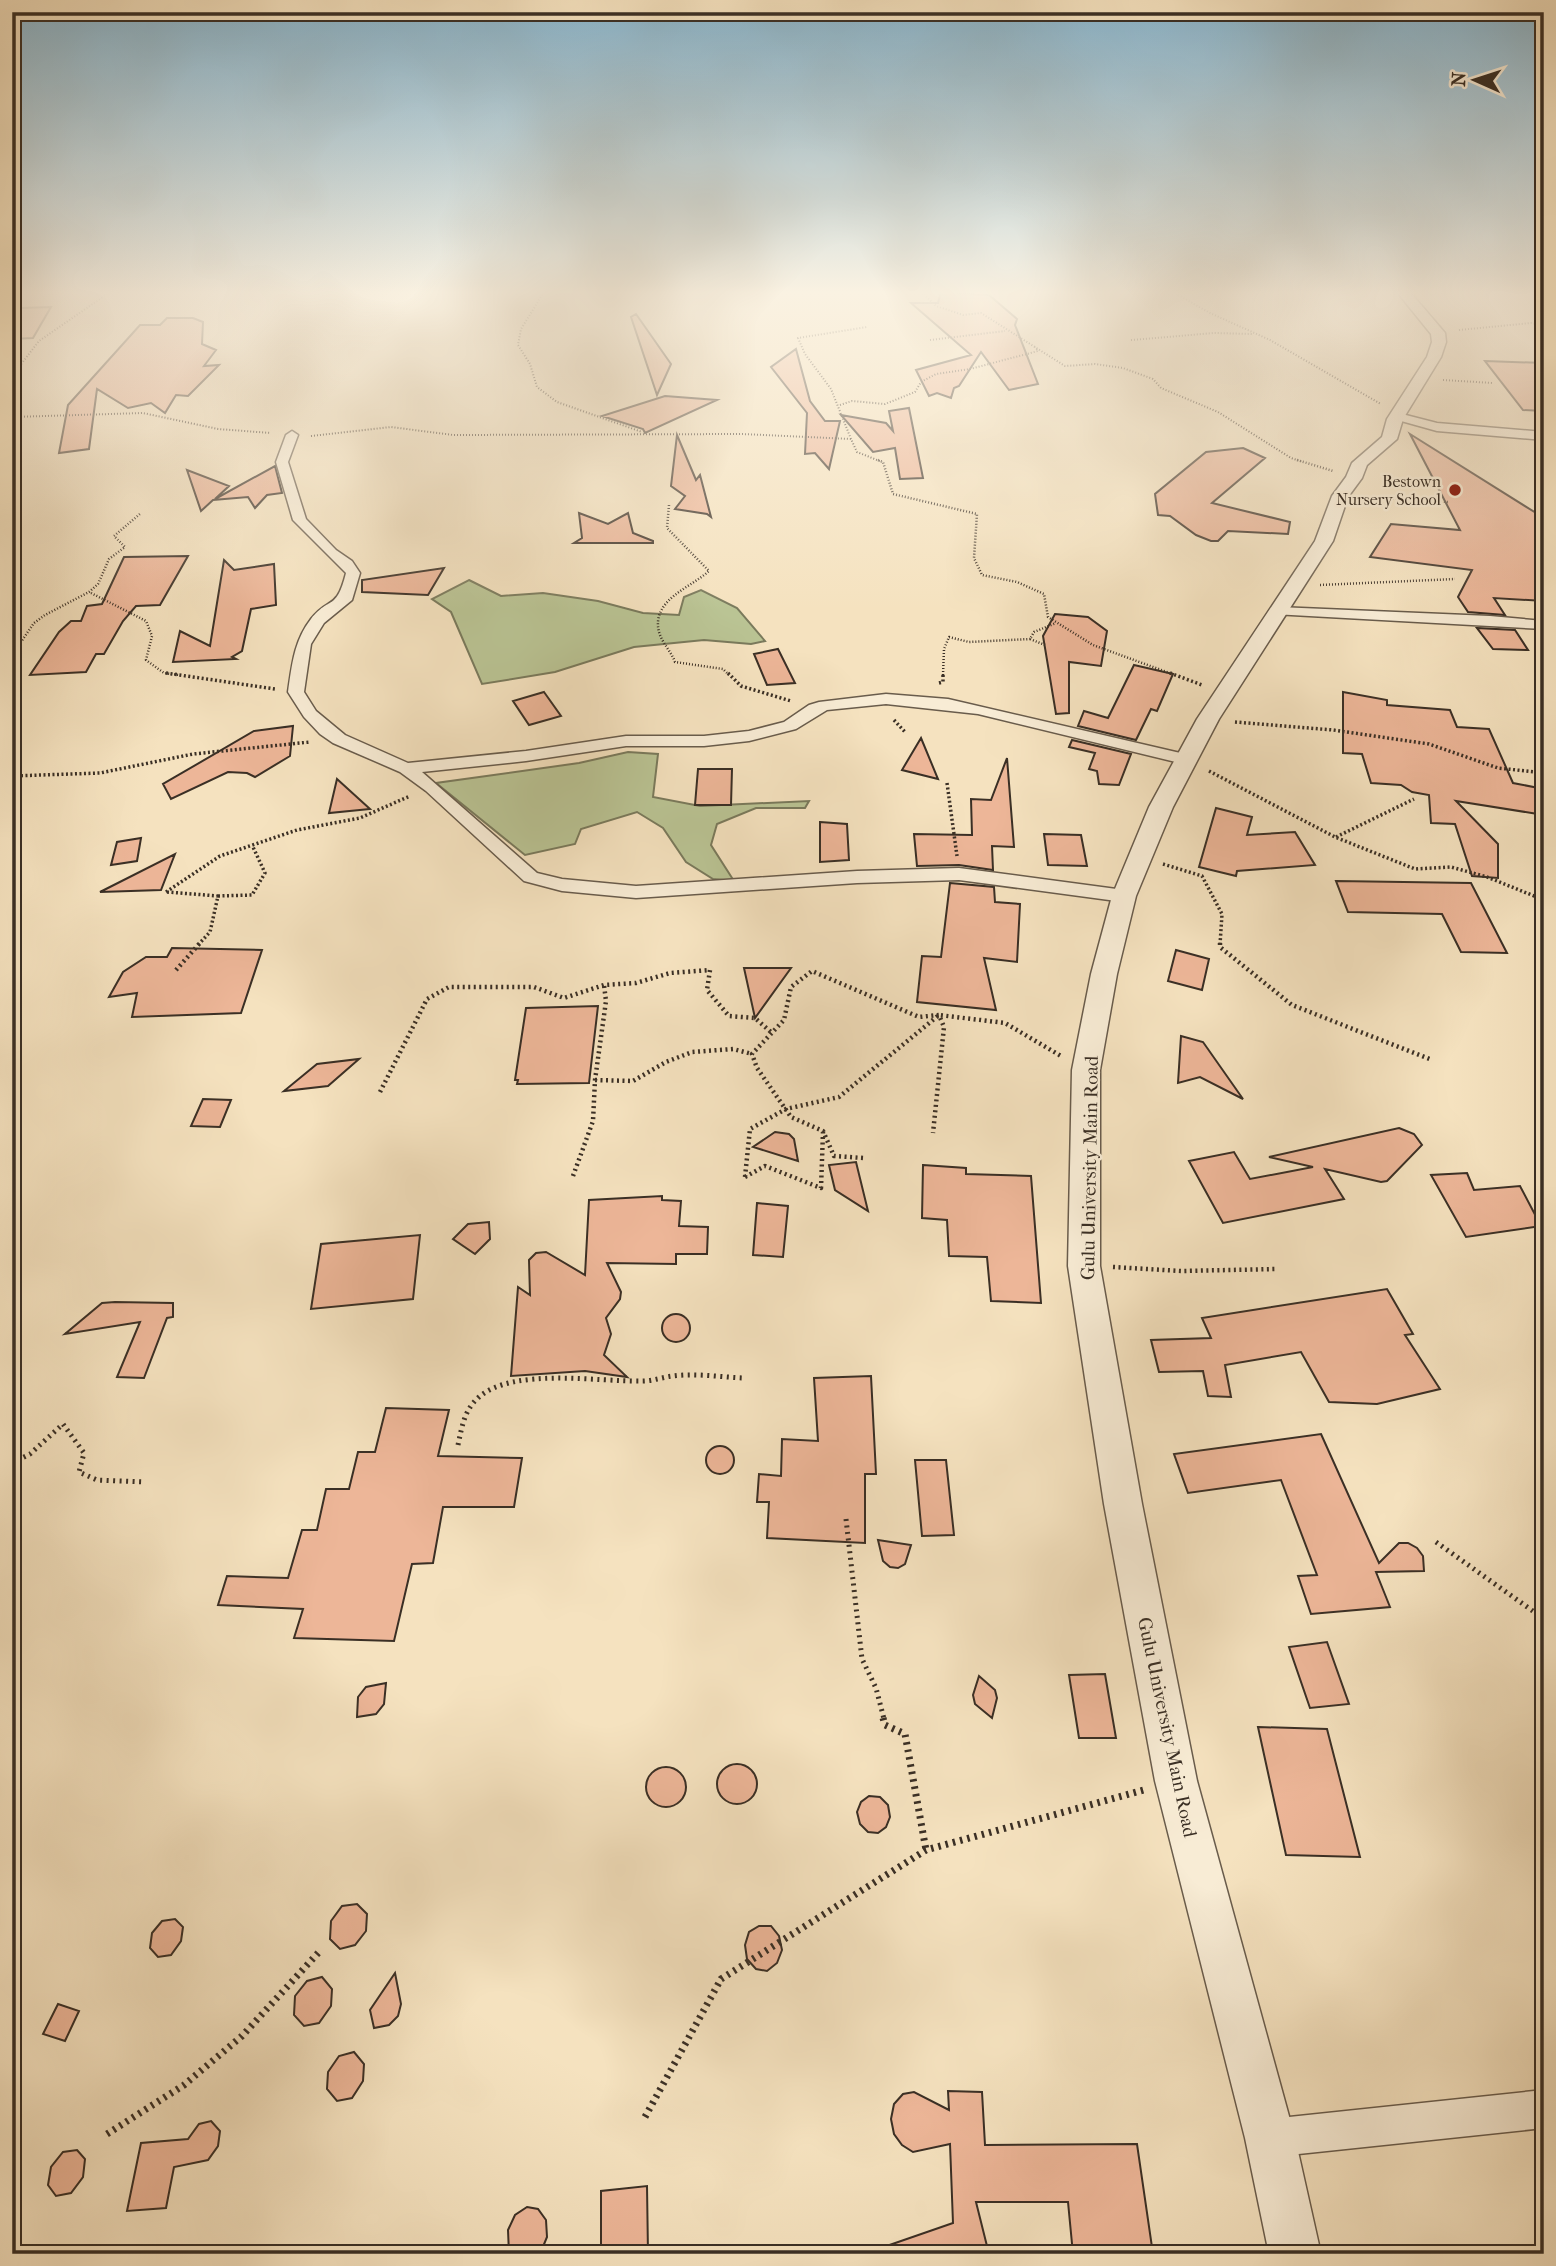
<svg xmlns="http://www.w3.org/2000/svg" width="1556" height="2266" font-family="'IM FELL French Canon',serif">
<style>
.green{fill:#bac494;stroke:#7a7a5c;stroke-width:2}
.building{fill:#edb698;stroke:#3a2f25;stroke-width:2}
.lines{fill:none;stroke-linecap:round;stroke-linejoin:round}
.minor-casing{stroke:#695c4c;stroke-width:3}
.tertiary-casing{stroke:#695c4c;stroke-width:3}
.path-far5{stroke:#3a2f25;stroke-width:2;stroke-dasharray:1 2;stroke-linecap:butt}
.path-far4{stroke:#3a2f25;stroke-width:2.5;stroke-dasharray:1 2;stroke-linecap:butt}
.path-far3{stroke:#3a2f25;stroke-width:3.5;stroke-dasharray:2 2.5;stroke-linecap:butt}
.path-far2{stroke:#3a2f25;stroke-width:4.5;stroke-dasharray:2 3.5;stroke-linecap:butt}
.path-far1{stroke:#3a2f25;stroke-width:5;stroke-dasharray:2 4.5;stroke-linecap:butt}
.path{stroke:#3a2f25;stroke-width:7;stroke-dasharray:2.5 5;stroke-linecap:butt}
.minor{fill:#f8ecd5;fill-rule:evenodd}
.tertiary{fill:#f8ecd5;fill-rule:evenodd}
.poi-dot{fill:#8f2418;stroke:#f8ecd5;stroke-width:2.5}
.labels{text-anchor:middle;stroke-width:5;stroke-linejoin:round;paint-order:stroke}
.far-poi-label{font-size:16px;fill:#3a2f25;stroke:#f8ecd5;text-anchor:end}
.street-label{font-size:19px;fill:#3a2f25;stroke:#f8ecd5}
</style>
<rect width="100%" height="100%" fill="#f5e2bf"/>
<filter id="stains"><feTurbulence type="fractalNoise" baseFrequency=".00286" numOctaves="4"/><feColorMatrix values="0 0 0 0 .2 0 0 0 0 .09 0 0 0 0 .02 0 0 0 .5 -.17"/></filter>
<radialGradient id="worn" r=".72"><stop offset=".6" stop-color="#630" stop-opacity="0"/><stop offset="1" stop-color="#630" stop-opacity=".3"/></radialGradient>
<!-- green -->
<path class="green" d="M 469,580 L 501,596 L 543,593 L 598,601 L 643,613 L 679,615 L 684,597 L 701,590 L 737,608 L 765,641 L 751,644 L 704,640 L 634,647 L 555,672 L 482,684 L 451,612 L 432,599 Z
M 628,752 L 658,754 L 653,797 L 700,806 L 809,801 L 805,808 L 756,808 L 717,824 L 711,845 L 734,881 L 713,879 L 686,862 L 663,828 L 637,812 L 581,829 L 575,844 L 525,855 L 436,783 L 579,763 Z"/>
<!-- building -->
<path class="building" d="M 941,292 L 989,295 L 1017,319 L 1015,325 L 1038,384 L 1009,390 L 981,352 L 959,386 L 954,388 L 951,398 L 937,393 L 929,396 L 916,370 L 971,355 L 911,303 L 938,303 Z
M 51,307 L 33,338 L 12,339 L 12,317 L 20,308 Z
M 636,314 L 671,364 L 657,395 L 631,317 Z
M 167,318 L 193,318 L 203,322 L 202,344 L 216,350 L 204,366 L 219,365 L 188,396 L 176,395 L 165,413 L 151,403 L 128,408 L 97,389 L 89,449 L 59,453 L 68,405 L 140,325 L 160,325 Z
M 796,349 L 810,401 L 825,421 L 840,421 L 829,469 L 815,453 L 805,454 L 807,413 L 771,367 Z
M 1485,361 L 1544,363 L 1544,411 L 1523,410 Z
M 665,396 L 717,400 L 645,433 L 643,429 L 602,416 Z
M 909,408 L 923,478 L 900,479 L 895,448 L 873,452 L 841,415 L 886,423 L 893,431 L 889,411 Z
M 1410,434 L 1536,513 L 1544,541 L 1544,601 L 1494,598 L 1505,615 L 1468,612 L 1458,597 L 1472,570 L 1370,557 L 1391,524 L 1460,530 Z
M 677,435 L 696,480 L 700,475 L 711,517 L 707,514 L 675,509 L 685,496 L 671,486 Z
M 1243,448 L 1265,458 L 1212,503 L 1290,522 L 1288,534 L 1228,531 L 1218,541 L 1211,541 L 1196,535 L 1170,516 L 1158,515 L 1155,494 L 1206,452 Z
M 275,466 L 282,493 L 267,495 L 255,508 L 248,497 L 213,500 L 201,511 L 187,470 L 229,486 L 215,499 Z
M 579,513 L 608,524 L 628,513 L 633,533 L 653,541 L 653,543 L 574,543 L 582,538 Z
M 188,556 L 160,605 L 136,606 L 123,621 L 104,654 L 96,654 L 86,672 L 30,675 L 59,632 L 71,621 L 81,621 L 87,606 L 102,604 L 124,557 Z
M 224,560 L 234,570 L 274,564 L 276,605 L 251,609 L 242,651 L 232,657 L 236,659 L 173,662 L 180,631 L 210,646 Z
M 444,568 L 428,595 L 362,592 L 362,580 Z
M 1055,614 L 1088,617 L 1107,631 L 1101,666 L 1069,662 L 1069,713 L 1056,714 L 1043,636 Z
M 1477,628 L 1515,630 L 1528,650 L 1493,649 Z
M 778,649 L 795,683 L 767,685 L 754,654 Z
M 1134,665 L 1173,674 L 1157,711 L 1151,709 L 1136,740 L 1078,726 L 1084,711 L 1108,718 Z
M 544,692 L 561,716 L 529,725 L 513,701 Z
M 1343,692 L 1387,700 L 1387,705 L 1450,710 L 1457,727 L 1489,729 L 1513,783 L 1544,789 L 1544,815 L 1456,801 L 1498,844 L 1498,878 L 1472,876 L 1455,824 L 1431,823 L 1429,795 L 1412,792 L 1401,785 L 1371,783 L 1362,754 L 1343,753 Z
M 293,726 L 290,756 L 255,777 L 247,773 L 228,772 L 171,799 L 163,784 L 254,731 Z
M 921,738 L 938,779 L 902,770 Z
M 1072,740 L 1131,754 L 1119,785 L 1099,784 L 1097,771 L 1089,769 L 1095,753 L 1069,747 Z
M 1007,758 L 1014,847 L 992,846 L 993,870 L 959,865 L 917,866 L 914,834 L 972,835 L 971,799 L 991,800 Z
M 698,769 L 732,769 L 731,805 L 695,805 Z
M 337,779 L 370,809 L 329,813 Z
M 1216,808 L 1252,817 L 1247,835 L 1295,832 L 1315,865 L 1237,871 L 1236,876 L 1199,867 Z
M 820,822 L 847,824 L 849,860 L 820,862 Z
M 1044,834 L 1081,835 L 1087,866 L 1048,865 Z
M 141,838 L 137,861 L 111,865 L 117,842 Z
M 175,854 L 161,890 L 100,892 Z
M 1336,881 L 1471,883 L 1507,953 L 1461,952 L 1442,914 L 1348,912 Z
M 950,883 L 994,887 L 995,902 L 1020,904 L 1017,962 L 984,958 L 996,1010 L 917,1002 L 922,956 L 941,957 Z
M 172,948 L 262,950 L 241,1013 L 132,1017 L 137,993 L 109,997 L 123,972 L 146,957 L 167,957 Z
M 1176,950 L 1209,959 L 1202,990 L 1168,981 Z
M 744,968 L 791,968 L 755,1018 Z
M 598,1006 L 589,1083 L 517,1084 L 518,1080 L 515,1080 L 526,1008 Z
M 1181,1036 L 1203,1042 L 1243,1099 L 1200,1077 L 1178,1083 Z
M 359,1059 L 328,1086 L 284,1091 L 317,1064 Z
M 203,1099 L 231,1100 L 220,1127 L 191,1126 Z
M 1399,1128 L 1414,1134 L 1422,1145 L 1387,1181 L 1381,1182 L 1325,1169 L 1344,1199 L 1223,1223 L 1189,1161 L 1234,1152 L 1250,1179 L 1313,1167 L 1269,1157 Z
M 775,1132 L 789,1134 L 794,1139 L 798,1161 L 753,1147 Z
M 856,1162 L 868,1211 L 835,1190 L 829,1165 Z
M 923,1165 L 966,1168 L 966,1174 L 1031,1176 L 1041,1303 L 991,1301 L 987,1257 L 949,1256 L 947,1220 L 922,1218 Z
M 1467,1173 L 1474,1190 L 1520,1186 L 1541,1226 L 1466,1237 L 1431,1175 Z
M 662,1196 L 662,1200 L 681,1201 L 679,1226 L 708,1227 L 707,1254 L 676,1254 L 676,1264 L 607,1263 L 621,1292 L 620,1299 L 606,1318 L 611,1334 L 604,1355 L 627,1377 L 585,1371 L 511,1376 L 518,1287 L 530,1295 L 529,1260 L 536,1253 L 546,1252 L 585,1275 L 589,1200 Z
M 757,1203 L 788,1206 L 783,1257 L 753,1255 Z
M 489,1222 L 490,1239 L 475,1254 L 453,1239 L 468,1224 Z
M 420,1235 L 413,1299 L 311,1309 L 321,1244 Z
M 1387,1289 L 1413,1334 L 1405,1335 L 1440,1389 L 1377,1404 L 1329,1402 L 1301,1352 L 1225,1365 L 1231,1397 L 1208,1396 L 1203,1371 L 1159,1372 L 1151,1340 L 1211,1338 L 1202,1318 Z
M 115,1302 L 173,1303 L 173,1317 L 167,1318 L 144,1378 L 117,1377 L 140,1322 L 65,1334 L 102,1303 Z
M662 1328a14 14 0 1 1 28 0a14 14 0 1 1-28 0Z
M 871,1376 L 876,1474 L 865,1474 L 865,1543 L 767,1538 L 769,1502 L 757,1502 L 759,1474 L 781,1476 L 782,1439 L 818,1441 L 814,1378 Z
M 386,1408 L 449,1410 L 438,1456 L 522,1458 L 514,1507 L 443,1507 L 433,1563 L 412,1564 L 394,1641 L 294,1638 L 303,1609 L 218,1605 L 227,1576 L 288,1578 L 302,1530 L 317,1530 L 326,1489 L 349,1489 L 358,1452 L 375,1452 Z
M 1321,1434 L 1379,1563 L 1399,1543 L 1408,1543 L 1417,1548 L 1423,1556 L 1424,1571 L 1376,1572 L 1390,1607 L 1311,1614 L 1298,1576 L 1317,1575 L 1281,1480 L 1188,1493 L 1174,1454 Z
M706 1460a14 14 0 1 1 28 0a14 14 0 1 1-28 0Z
M 915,1460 L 946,1460 L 954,1535 L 922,1536 Z
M 878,1540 L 911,1545 L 905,1564 L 898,1568 L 890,1567 L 883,1561 Z
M 1327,1642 L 1349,1704 L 1310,1708 L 1289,1647 Z
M 1105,1674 L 1116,1738 L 1079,1738 L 1069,1675 Z
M 979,1676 L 995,1690 L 997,1698 L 992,1718 L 975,1704 L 973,1695 Z
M 386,1683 L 384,1704 L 376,1714 L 357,1717 L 358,1697 L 366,1687 Z
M 1258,1727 L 1327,1729 L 1360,1857 L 1286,1855 Z
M717 1784a20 20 0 1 1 40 0a20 20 0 1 1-40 0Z
M646 1787a20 20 0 1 1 40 0a20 20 0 1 1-40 0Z
M 869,1796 L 880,1797 L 888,1805 L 890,1817 L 886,1827 L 878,1833 L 868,1832 L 860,1824 L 857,1812 L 861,1802 Z
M 357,1904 L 367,1914 L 366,1931 L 355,1945 L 340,1949 L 330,1939 L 331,1921 L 342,1906 Z
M 175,1919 L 183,1927 L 181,1941 L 171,1955 L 158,1957 L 150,1948 L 152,1933 L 162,1921 Z
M 759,1926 L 771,1926 L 779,1936 L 782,1950 L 777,1963 L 767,1971 L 756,1969 L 747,1959 L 745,1945 L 749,1932 Z
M 395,1973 L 401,2004 L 398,2016 L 389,2025 L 374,2028 L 370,2010 Z
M 322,1977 L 332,1989 L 331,2006 L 319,2023 L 304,2026 L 294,2015 L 295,1996 L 307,1981 Z
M 58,2004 L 79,2011 L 65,2041 L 43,2034 Z
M 354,2052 L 364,2064 L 363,2081 L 352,2098 L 337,2101 L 327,2089 L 328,2072 L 339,2056 Z
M 948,2091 L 982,2092 L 985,2145 L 1137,2144 L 1153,2254 L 1073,2254 L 1068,2202 L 976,2202 L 989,2254 L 875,2254 L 875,2250 L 953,2223 L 950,2144 L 913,2152 L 902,2145 L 894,2134 L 891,2119 L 894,2104 L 903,2094 L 914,2092 L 949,2110 Z
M 211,2121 L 220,2131 L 218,2146 L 208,2160 L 174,2167 L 166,2208 L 127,2211 L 141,2143 L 188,2139 L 199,2124 Z
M 77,2150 L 85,2159 L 83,2177 L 71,2193 L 56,2196 L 48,2185 L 51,2167 L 63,2152 Z
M 647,2186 L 648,2254 L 601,2254 L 601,2191 Z
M 527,2207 L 538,2209 L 546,2220 L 547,2237 L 540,2254 L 509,2254 L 508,2230 L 515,2215 Z"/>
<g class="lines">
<!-- minor casing -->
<g class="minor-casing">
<path id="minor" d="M 1398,413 L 1437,423 L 1544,432 L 1544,440 L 1437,431 L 1394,419 L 1394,415 Z
M 292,431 L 298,435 L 288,462 L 306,519 L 336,550 L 352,561 L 360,573 L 352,600 L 324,623 L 311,644 L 304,692 L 316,711 L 345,735 L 408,763 L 526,751 L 626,736 L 704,736 L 749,731 L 784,722 L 809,705 L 819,702 L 886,694 L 948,699 L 1176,752 L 1190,755 L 1192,759 L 1184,764 L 978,714 L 886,704 L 827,710 L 796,729 L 749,741 L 704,746 L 626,746 L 526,761 L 422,772 L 537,873 L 562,879 L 636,886 L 857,871 L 959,868 L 1124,890 L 1131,892 L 1134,896 L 1131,900 L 1124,902 L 959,880 L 857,883 L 636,898 L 562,891 L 524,881 L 426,791 L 400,772 L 333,743 L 320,734 L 304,717 L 288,692 C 292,665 294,641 311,619 C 330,595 336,612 346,573 L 293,520 L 276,462 L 286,435 Z
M 1278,607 L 1490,616 L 1544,621 L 1544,629 L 1273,614 L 1271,611 L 1273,608 Z
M 1544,2090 L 1544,2128 L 1270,2157 L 1256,2152 L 1251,2138 L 1256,2124 L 1270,2119 Z"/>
</g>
<!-- tertiary casing -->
<g class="tertiary-casing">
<path id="tertiary" d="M 1397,292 L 1410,292 L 1445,333 L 1446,342 L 1441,357 L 1403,419 L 1397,439 L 1367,465 L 1362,478 L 1348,497 L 1333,541 L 1219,719 L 1173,807 L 1136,896 L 1117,974 L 1100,1070 L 1100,1266 L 1142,1504 L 1197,1781 L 1295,2138 L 1321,2254 L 1269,2254 L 1245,2138 L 1155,1781 L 1104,1504 L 1068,1266 L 1072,1070 L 1091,974 L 1112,896 L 1149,807 L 1197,719 L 1315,541 L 1332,496 L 1346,477 L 1352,463 L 1382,437 L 1387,419 L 1427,357 L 1432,342 L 1431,334 Z"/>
</g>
<!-- path-far5 -->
<path class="path-far5" d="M 544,292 L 521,329 L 518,345 L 530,364 L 537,387 L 557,402 L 642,432
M 922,292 L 936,306 L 963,315 L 981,313 L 1065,366 L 1095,364 L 1123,368 L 1153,379 L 1161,388 L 1218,412 L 1291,458 L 1303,462
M 1173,292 L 1210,313 L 1270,340 L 1381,404
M 1432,294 L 1466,292
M 1459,330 L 1531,323 L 1544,325
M 930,340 L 1005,331
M 1131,340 L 1214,333 L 1253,334
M 12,376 L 39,341 L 110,292
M 1443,380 L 1493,383
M 840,405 L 852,401 L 885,404 L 915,392 L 921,382 L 936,374 L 970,369 L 1038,351 L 1035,347
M 12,417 L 143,413 L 218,429 L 271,433
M 311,436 L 391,427 L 453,435 L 742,434 L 851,439 L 857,452 L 882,462
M 851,439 L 831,389 L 805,354 L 798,338 L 867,327"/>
<!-- path-far4 -->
<path class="path-far4" d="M 878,460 L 883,462 L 893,494 L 977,514 L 974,558 L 982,575 L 1017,582 L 1044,594 L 1048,617 L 1093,645 L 1175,675
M 1297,460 L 1333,471
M 1366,497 L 1448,502
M 669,505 L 667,528 L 709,571 C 690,588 651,600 659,632 C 662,643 671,651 675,662 L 723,669 L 729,675
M 1320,585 L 1455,579
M 91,593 L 146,621 L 152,636 L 146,660 L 164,673 L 179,675
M 1045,645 L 1030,639 L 1034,632 L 1056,623
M 12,655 L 34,623 L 45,615 L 89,592 L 98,584 L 109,559 L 125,547 L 114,536 L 141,513
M 943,675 L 944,649 L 949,637 L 969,642 L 1030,639"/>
<!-- path-far3 -->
<path class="path-far3" d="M 166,673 L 275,689
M 728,673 L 741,686 L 791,701
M 1170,673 L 1202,685
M 939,683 L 943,682 L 943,673
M 894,720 L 905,732
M 1235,722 L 1333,730 L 1429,744 L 1498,768 L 1544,773
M 1209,771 L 1335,837 L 1415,869 L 1451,867 L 1487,877 L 1544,900
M 12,776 L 100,773 L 193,754 L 310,742
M 947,783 L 957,856
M 1336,837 L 1414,799
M 1163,864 L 1202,876 L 1222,914 L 1220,945
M 166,892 L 220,856 L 297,830 L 360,818 L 410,796
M 167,892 L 218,896 L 210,932 L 198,945
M 218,896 L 252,895 L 265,873 L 253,847"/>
<!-- path-far2 -->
<path class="path-far2" d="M 1220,943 L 1220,947 L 1292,1005 L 1432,1060
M 176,970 L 200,943
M 595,1080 L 633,1081 L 666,1062 L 692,1052 L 733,1049 L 752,1054
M 380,1092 L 427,999 L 449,987 L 534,987 L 564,998 L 604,985 L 636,983 L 670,973 L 710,970 L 707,990 L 729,1016 L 755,1018 L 772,1033
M 863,1158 L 834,1156 L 823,1131 L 791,1117 L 757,1068 L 752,1054 L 784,1020 L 791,987 L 812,971 L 919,1017 L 939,1015 L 944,1027 L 933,1133
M 573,1176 L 593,1121 L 595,1080 L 606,1001 L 604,985
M 745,1177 L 750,1129 L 786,1109 L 839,1097 L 939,1015 L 1005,1023 L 1061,1056
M 745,1177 L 765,1166 L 821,1188 L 823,1132
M 12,1250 L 15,1258 L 12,1260
M 1113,1267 L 1181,1271 L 1277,1269"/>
<!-- path-far1 -->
<path class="path-far1" d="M 458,1445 C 462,1427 464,1410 479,1397 C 514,1367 598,1382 642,1381 C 653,1381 663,1377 673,1376 C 696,1373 720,1377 743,1378
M 12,1463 L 30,1454 L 63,1424 L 84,1453 L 79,1472 L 97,1480 L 145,1482
M 846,1519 L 862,1659 L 876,1688 L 884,1719
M 1436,1542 L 1544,1619"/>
<!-- path -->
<path class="path" d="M 883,1718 L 885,1725 L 905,1734 L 926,1850
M 645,2117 L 721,1979 L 926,1850 L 1144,1790
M 107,2134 L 184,2085 L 242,2036 L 319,1952"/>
<!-- minor -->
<use href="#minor" class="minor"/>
<!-- tertiary -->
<use href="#tertiary" class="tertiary"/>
</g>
<!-- sky -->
<linearGradient id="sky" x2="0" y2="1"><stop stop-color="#89b8d2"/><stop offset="0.48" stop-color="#faf2e2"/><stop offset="1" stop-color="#faf2e2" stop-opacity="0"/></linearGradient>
<rect width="1556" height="610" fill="url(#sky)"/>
<!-- markers -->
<circle class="poi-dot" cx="1455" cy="490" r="7"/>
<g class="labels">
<!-- far-poi labels -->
<g class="far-poi-label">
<text x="1441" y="487">Bestown<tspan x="1441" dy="18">Nursery School</tspan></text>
</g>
<!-- street labels -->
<g class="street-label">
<text transform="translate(1089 1168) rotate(-89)" y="7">Gulu University Main Road</text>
<text transform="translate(1168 1727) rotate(78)" y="7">Gulu University Main Road</text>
</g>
</g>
<!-- margin -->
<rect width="1556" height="2266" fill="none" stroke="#f5e2bf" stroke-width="42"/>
<rect x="14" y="14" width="1528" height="2238" fill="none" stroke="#3a2f25" stroke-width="3.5"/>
<rect x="21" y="21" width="1514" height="2224" fill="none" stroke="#3a2f25" stroke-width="2"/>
<!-- north arrow -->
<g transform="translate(1475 80) rotate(273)" stroke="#f8ecd5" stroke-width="5" paint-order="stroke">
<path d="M0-5L12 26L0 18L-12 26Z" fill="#3a2f25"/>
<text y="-10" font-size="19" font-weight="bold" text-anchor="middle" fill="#3a2f25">N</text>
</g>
<rect width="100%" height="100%" filter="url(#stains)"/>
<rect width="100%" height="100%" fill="url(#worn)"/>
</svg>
